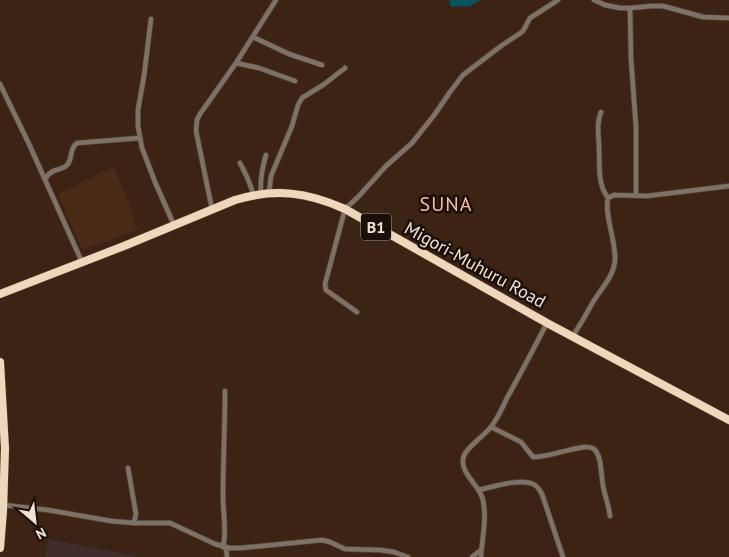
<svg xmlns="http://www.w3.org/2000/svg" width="729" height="557" font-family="'PT Sans',sans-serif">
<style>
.built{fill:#4a2b17}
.education{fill:#402c2b}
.water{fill:#075360}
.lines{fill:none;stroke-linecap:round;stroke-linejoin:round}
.street-casing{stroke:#594132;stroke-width:6}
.highway-casing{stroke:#594132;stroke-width:9}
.street{stroke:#7c7267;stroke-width:4.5}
.highway{stroke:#efd7bb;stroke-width:8}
.labels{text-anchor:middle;stroke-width:5;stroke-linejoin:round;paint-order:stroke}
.shield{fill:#1b1009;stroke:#b1a298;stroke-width:1}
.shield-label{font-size:16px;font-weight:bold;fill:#f1e0d6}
.street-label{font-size:18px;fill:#f1e0d6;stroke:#1b1009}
.quarter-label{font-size:20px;letter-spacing:1px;fill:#f9bca0;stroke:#1b1009}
</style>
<rect width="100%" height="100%" fill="#3c2313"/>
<!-- built -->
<path class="built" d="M 113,167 L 125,193 L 138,230 L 82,250 L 58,194 Z"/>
<!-- education -->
<path class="education" d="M 48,539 L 141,557 L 45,557 Z"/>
<!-- water -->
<path class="water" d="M 449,0 L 481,0 L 470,6 L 451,7 Z"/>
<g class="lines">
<!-- street casing -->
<g class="street-casing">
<path id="street" d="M 594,0 L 605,5 L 620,8 L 630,8 L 652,6 L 663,6 L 703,17 L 729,18
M 630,8 L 631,59 L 636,127 L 636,196
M 151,19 L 144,76 L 138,110 L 138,126 L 142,148 L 155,182 L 174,225
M 253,37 L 289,54 L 322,65
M 236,63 L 259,68 L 295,81
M 0,84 L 29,144 L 82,262
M 601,112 C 596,125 599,135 599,148 C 600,165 597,183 608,198
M 240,163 C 245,173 251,183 253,195
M 45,179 C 53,166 62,172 68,164 C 73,157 69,149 77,143 L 140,138
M 269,193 L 271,176 L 292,126 L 298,105 L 302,98 L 323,85 L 345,68
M 261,194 C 260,180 262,168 266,155
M 212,209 L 196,131 L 197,120 L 200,114 L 236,63 L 276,0
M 357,312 L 326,290 L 325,284 L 345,209 L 358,197 L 386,166 L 412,143 L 435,114 L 450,92 L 463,75 L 501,46 L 519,34 L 523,31 L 530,18 L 558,0
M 573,336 C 580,325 587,313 593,302 C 601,289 614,276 615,260 C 616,241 604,214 608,198 L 614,195 L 647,196 L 729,186
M 491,427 L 521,442 L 533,457 C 549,457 564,450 579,448 C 583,447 590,446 594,449 C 602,456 601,476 603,486 C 605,496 609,506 610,516
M 128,468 L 136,514 L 134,523
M 479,490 C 492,487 523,477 535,485 C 538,487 540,491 542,494 L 563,557
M 3,505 L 48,510 L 111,521 L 134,523 L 170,523 L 215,544 L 230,548 L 241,548 L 322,540 L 330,542 L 345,549 L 380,550 L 394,552 L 408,557
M 223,547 C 227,531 223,513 223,497 C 223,461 225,426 225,391
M 226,548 L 227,557
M 472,557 L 481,550
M 481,557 C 482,538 487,519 483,500 C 480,485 461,475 463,459 C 464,449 484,436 490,428 C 498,419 502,408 507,398 C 521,373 534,348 547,323"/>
</g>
<!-- highway casing -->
<g class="highway-casing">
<path id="highway" d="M 0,294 L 124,246 L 235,200 C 275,188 307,192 345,209 L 547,323 L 729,420
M 0,362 L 5,448 L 3,511 L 0,548"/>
</g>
<!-- street -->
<use href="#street" class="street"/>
<!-- highway -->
<use href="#highway" class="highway"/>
</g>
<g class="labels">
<!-- shield labels -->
<rect class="shield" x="361" y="213.5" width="30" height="27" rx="4"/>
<g class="shield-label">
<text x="376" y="233">B1</text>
</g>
<!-- street labels -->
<g class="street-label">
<text transform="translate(475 265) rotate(29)" y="6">Migori-Muhuru Road</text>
</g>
<!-- quarter labels -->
<g class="quarter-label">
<text x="446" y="211">SUNA</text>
</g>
</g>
<!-- north arrow -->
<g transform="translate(35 522) rotate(152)" stroke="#1b1009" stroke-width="4" paint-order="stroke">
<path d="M0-4L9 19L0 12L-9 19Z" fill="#f1e0d6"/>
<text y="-8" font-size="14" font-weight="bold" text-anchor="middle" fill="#f1e0d6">N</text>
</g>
</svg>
